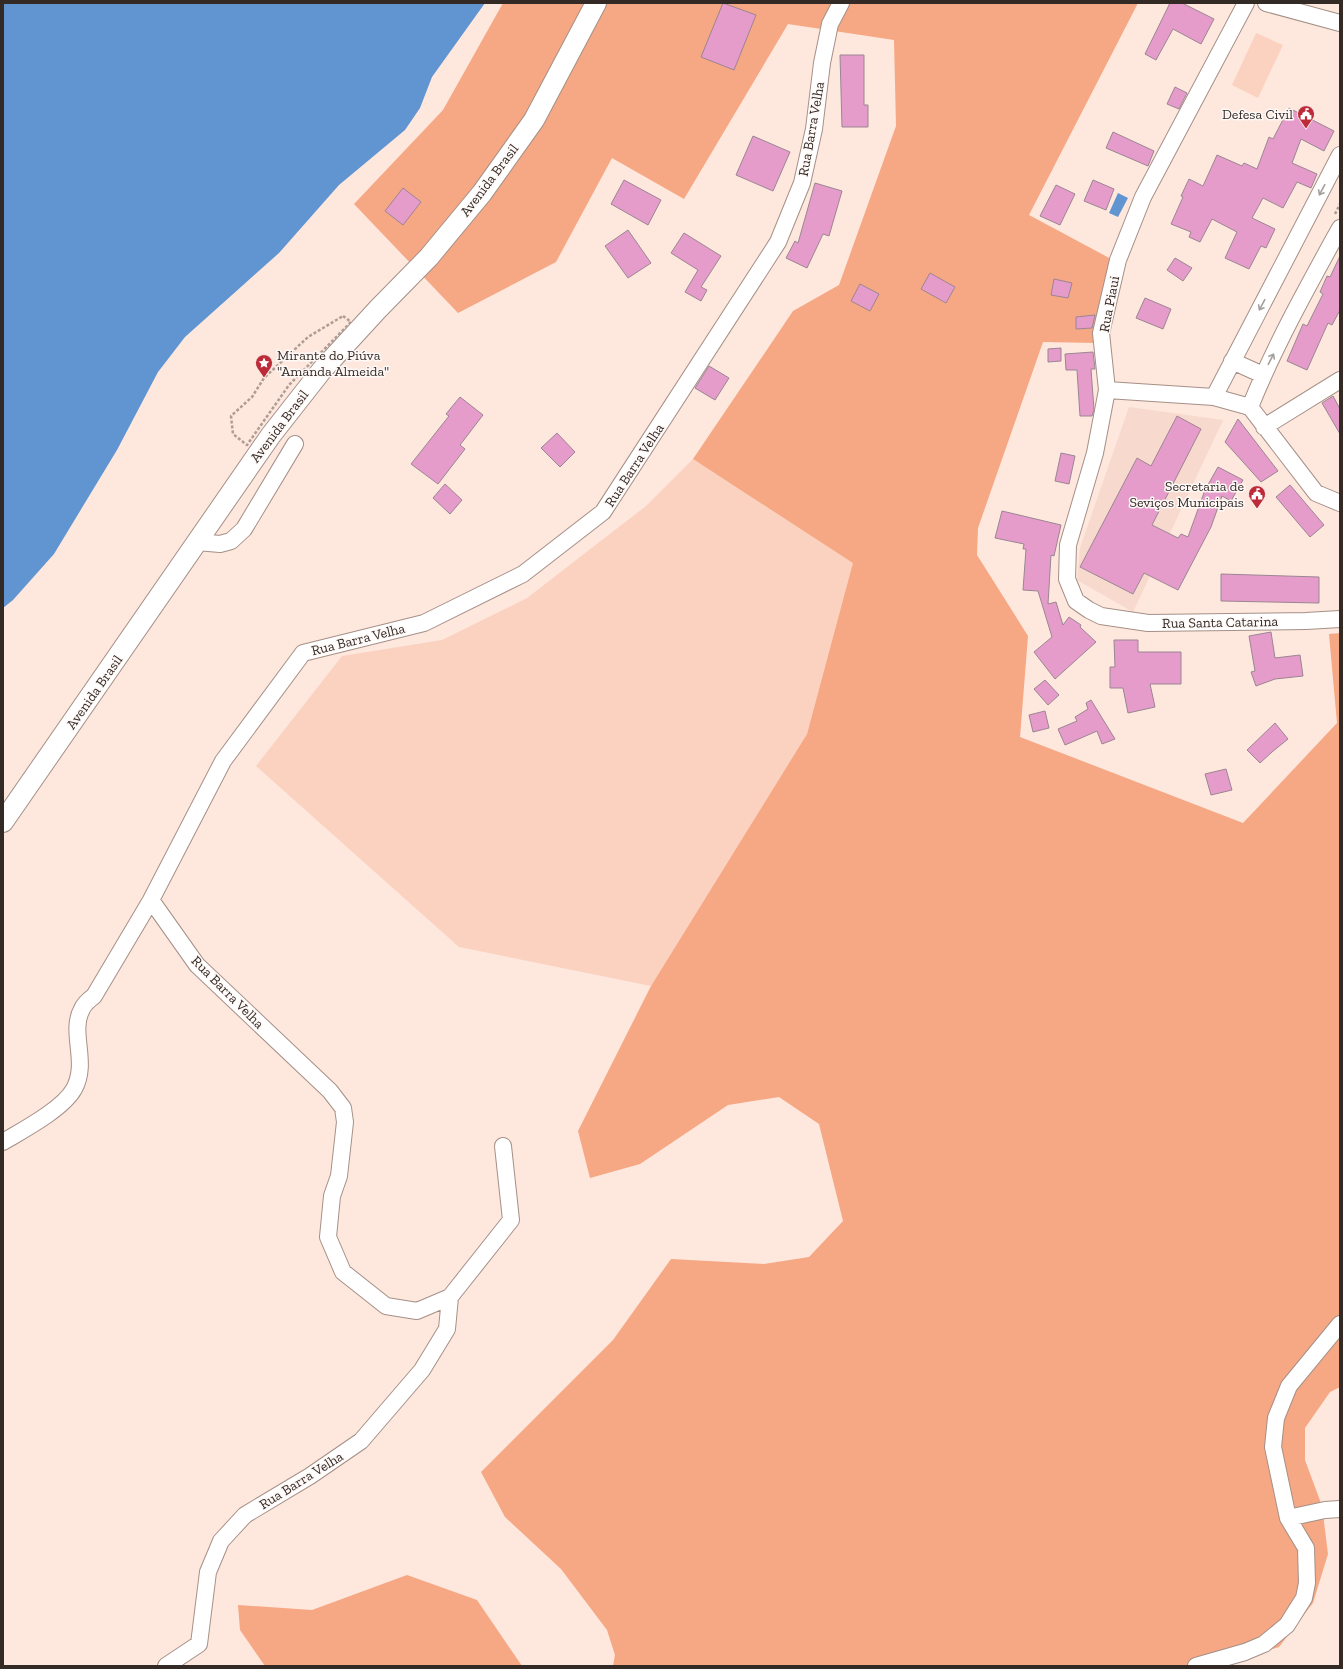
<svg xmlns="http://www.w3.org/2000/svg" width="1343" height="1669" font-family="'Zilla Slab',serif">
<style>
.built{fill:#f8d9cd}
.green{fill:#fbd2c0}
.forest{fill:#f6a783}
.water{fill:#6095d1}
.building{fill:#e69cca;stroke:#9a8692}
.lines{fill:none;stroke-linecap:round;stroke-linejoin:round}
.minor-casing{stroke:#a59087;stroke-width:18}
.major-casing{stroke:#a59087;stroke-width:22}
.path{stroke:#ae9c95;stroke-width:2.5;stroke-dasharray:3 2;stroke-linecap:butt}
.minor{stroke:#fff;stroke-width:16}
.major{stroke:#fff;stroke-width:20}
.oneway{stroke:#a39f9d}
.labels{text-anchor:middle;stroke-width:3;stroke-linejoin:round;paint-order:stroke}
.poi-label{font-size:14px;fill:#332a26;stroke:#fef9f7;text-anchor:end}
.street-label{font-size:14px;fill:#332a26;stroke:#fef9f7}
</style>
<rect width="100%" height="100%" fill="#fee7dd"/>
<!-- built -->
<path class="built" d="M 1129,407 L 1223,420 L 1133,612 L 1077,580 L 1080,548 Z"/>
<!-- green -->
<path class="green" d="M 1256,33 L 1283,45 L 1258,98 L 1232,85 Z
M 693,459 L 854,563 L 807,734 L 651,986 L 459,947 L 256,766 L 342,656 L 442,640 L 527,598 L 646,506 Z"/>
<!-- forest -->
<path class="forest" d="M 503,3 L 1138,3 L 1029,215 L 1113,260 L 1097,343 L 1043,342 L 978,528 L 977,555 L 1028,636 L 1020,737 L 1243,823 L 1337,723 L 1329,634 L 1340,633 L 1340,1387 L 1330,1392 L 1305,1428 L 1305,1460 L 1322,1506 L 1328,1554 L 1313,1603 L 1279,1647 L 1253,1655 L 1228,1666 L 613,1666 L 615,1655 L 607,1630 L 561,1569 L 505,1517 L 481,1472 L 613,1340 L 671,1259 L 764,1264 L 809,1257 L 843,1221 L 819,1124 L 779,1097 L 728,1105 L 640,1164 L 590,1178 L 578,1131 L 651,986 L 807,734 L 853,563 L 693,459 L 793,311 L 839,285 L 896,126 L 894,40 L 788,24 L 684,199 L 612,158 L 556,262 L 458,313 L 354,204 L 443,110 Z
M 407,1575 L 477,1600 L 522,1666 L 265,1666 L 240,1630 L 238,1605 L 312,1610 Z"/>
<!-- water -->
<path class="water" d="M 3,3 L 485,3 L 432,77 L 420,108 L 405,130 L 339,185 L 279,253 L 185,337 L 158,372 L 117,450 L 54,554 L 13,600 L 3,608 Z
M 1118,193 L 1128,198 L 1118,217 L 1109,213 Z"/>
<!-- building -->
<path class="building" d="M 723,3 L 756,15 L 734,70 L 701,57 Z
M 1170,3 L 1182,3 L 1214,19 L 1201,44 L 1173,29 L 1156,60 L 1145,54 Z
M 840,55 L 864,55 L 864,105 L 868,105 L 868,127 L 842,127 Z
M 1175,87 L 1187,93 L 1179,109 L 1167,104 Z
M 1289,108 L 1334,131 L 1324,151 L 1301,139 L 1292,163 L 1317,174 L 1311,188 L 1297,182 L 1283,208 L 1263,198 L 1252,218 L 1275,229 L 1266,248 L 1261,246 L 1249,269 L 1225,258 L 1237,232 L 1212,219 L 1200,242 L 1189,237 L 1191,232 L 1171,224 L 1183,197 L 1181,196 L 1189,179 L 1203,186 L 1217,155 L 1242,166 L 1244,163 L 1257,169 L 1269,137 L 1273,139 Z
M 1113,132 L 1154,151 L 1148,166 L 1106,148 Z
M 753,136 L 790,152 L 773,191 L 736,175 Z
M 624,180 L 661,200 L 648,225 L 611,204 Z
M 1093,180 L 1114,189 L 1106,210 L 1084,201 Z
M 815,183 L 842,191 L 829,236 L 823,234 L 807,268 L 786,258 L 795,241 L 798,243 Z
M 1056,185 L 1075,194 L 1060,225 L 1040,216 Z
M 403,188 L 421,202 L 403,225 L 385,211 Z
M 628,230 L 651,263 L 628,278 L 605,246 Z
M 684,233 L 721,256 L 701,287 L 707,290 L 701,301 L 685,292 L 698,270 L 671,253 Z
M 1340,256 L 1340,310 L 1332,325 L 1328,323 L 1307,370 L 1287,361 L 1303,324 L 1307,326 L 1323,294 L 1320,292 L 1327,276 L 1330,277 Z
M 1175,258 L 1192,268 L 1183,281 L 1167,270 Z
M 930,273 L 955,287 L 946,303 L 921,289 Z
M 1054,279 L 1072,283 L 1068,298 L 1051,295 Z
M 860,284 L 879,294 L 870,311 L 851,301 Z
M 1145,298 L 1171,309 L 1163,329 L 1136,318 Z
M 1095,315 L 1092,328 L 1076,329 L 1076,317 Z
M 1061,348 L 1061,361 L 1048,362 L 1048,349 Z
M 1093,352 L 1095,369 L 1091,369 L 1094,410 L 1092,416 L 1080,416 L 1077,370 L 1066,370 L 1065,354 Z
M 709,366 L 729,378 L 715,400 L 695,388 Z
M 1333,396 L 1340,409 L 1340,434 L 1322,403 Z
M 460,397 L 483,415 L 460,445 L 465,449 L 438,484 L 411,464 L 449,416 L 446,414 Z
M 1177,416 L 1201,429 L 1152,525 L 1178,538 L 1181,534 L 1188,537 L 1205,490 L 1218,467 L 1243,480 L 1231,501 L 1222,496 L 1211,527 L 1178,590 L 1144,573 L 1133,594 L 1080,567 L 1137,458 L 1151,466 Z
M 1238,419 L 1278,471 L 1261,482 L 1225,442 Z
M 557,433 L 575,452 L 560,467 L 541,448 Z
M 1061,453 L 1075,456 L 1069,484 L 1055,481 Z
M 445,484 L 462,500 L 450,514 L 433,498 Z
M 1290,485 L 1324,525 L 1310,537 L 1276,497 Z
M 1002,511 L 1061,525 L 1054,556 L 1051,555 L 1048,604 L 1056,602 L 1063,625 L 1069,617 L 1081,625 L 1080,627 L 1096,642 L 1055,679 L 1034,652 L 1052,637 L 1038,591 L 1023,590 L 1026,549 L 1023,549 L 1024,544 L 995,538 Z
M 1221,574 L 1319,577 L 1319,603 L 1221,601 Z
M 1271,632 L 1275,658 L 1300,655 L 1303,676 L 1275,679 L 1256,686 L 1251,672 L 1255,671 L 1249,636 Z
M 1114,640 L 1138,640 L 1138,652 L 1181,652 L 1181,684 L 1150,684 L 1155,707 L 1128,713 L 1123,688 L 1110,688 L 1110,667 L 1115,667 Z
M 1045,680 L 1059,695 L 1048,705 L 1034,689 Z
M 1091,700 L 1115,739 L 1102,744 L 1097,731 L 1065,745 L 1058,729 L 1077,721 L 1075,717 L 1088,709 L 1086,703 Z
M 1045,711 L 1049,728 L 1033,732 L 1029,715 Z
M 1275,723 L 1288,739 L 1272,752 L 1260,763 L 1247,750 Z
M 1226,769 L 1232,790 L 1211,795 L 1205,774 Z"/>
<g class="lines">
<!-- minor casing -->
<g class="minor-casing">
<path id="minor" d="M 1246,3 L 1143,197 L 1118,260 L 1101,333 L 1107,390 L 1095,453 L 1068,545 L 1067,579 L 1076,601 L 1089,610 L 1101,616 L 1148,623 L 1306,621 L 1340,619
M 1266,3 L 1340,23
M 1232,361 L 1263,375
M 1107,390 L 1214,397 L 1250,407 L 1316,493 L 1340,503
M 1214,397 L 1340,155
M 1250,407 C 1275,345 1308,286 1340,228
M 1264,427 L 1340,380
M 197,542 L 220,544 L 231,541 L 244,529 L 295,444
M 3,1142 C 23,1130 63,1109 74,1089 C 89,1062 69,1032 82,1009 C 84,1004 90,999 94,996 L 151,900
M 503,1146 L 511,1220 L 450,1297 L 417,1311 L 386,1306 L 343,1272 L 328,1237 L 332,1196 L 339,1176 L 345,1122 L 343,1108 L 330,1091 L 197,965 L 151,900 L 223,761 L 303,653 L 424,623 L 523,574 L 603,512 L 778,242 L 802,183 L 814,129 L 822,63 L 830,24 L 841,3
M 1288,1518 L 1325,1510 L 1340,1509
M 166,1666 L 199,1644 L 208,1572 L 221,1541 L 245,1515 L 310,1476 L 361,1441 L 422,1370 L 447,1329 L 450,1297
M 1196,1666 L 1245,1652 L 1264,1644 L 1287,1625 L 1304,1598 L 1307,1583 L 1306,1548 L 1288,1518 L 1273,1447 L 1276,1418 L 1289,1386 L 1340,1324"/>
</g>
<!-- major casing -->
<g class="major-casing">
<path id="major" d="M 3,822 L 271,435 L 322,370 L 378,309 L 429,257 L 482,193 L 534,120 L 596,3"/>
</g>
<!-- path -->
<path class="path" d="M 1335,214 L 1340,204
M 343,316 L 351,322 L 289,385 L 247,445 L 233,434 L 231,416 L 252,397 L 264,378 L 308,337 Z"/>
<!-- minor -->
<use href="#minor" class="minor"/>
<!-- major -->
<use href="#major" class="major"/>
</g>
<!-- one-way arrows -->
<defs><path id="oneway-shaft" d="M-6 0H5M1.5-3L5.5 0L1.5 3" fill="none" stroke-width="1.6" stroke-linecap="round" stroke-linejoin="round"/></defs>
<g class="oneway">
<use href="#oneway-shaft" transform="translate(1322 190) rotate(118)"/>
<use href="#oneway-shaft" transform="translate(1262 305) rotate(118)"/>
<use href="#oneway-shaft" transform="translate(1271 359) rotate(-63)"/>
</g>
<!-- icons -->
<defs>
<g id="civic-pin" transform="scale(0.9)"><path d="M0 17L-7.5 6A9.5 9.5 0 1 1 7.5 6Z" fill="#bc2b37" stroke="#fef9f7"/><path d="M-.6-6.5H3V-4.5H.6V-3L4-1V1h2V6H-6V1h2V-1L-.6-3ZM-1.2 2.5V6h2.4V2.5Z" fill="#fff"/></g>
<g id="sight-pin" transform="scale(0.9)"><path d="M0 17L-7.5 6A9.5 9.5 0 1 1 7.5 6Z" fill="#bc2b37" stroke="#fef9f7"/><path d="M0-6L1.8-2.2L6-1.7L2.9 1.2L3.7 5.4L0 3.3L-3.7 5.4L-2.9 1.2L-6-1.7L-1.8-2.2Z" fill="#fff"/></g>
</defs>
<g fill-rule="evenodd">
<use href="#civic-pin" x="1306" y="114"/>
<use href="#sight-pin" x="264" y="363"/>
<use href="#civic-pin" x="1257" y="494"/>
</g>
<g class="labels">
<!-- poi labels -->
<g class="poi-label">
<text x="1293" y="119">Defesa Civil</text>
<text x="277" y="360" text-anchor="start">Mirante do Piúva<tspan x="277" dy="16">"Amanda Almeida"</tspan></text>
<text x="1244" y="491">Secretaria de<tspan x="1244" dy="16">Seviços Municipais</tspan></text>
</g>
<!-- street labels -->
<g class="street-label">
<text transform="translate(811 129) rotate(-80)" y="5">Rua Barra Velha</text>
<text transform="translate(489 180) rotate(-53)" y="5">Avenida Brasil</text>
<text transform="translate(1109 304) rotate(-79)" y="5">Rua Piaui</text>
<text transform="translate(279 426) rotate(-53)" y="5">Avenida Brasil</text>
<text transform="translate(634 465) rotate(-57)" y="5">Rua Barra Velha</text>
<text transform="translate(1220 622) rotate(-1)" y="5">Rua Santa Catarina</text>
<text transform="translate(358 639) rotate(-14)" y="5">Rua Barra Velha</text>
<text transform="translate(94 692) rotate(-55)" y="5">Avenida Brasil</text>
<text transform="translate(228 992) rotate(45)" y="5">Rua Barra Velha</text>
<text transform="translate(301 1480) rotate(-32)" y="5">Rua Barra Velha</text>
</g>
</g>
<!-- border -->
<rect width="1343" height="1669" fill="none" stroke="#332a26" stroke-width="8"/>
</svg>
